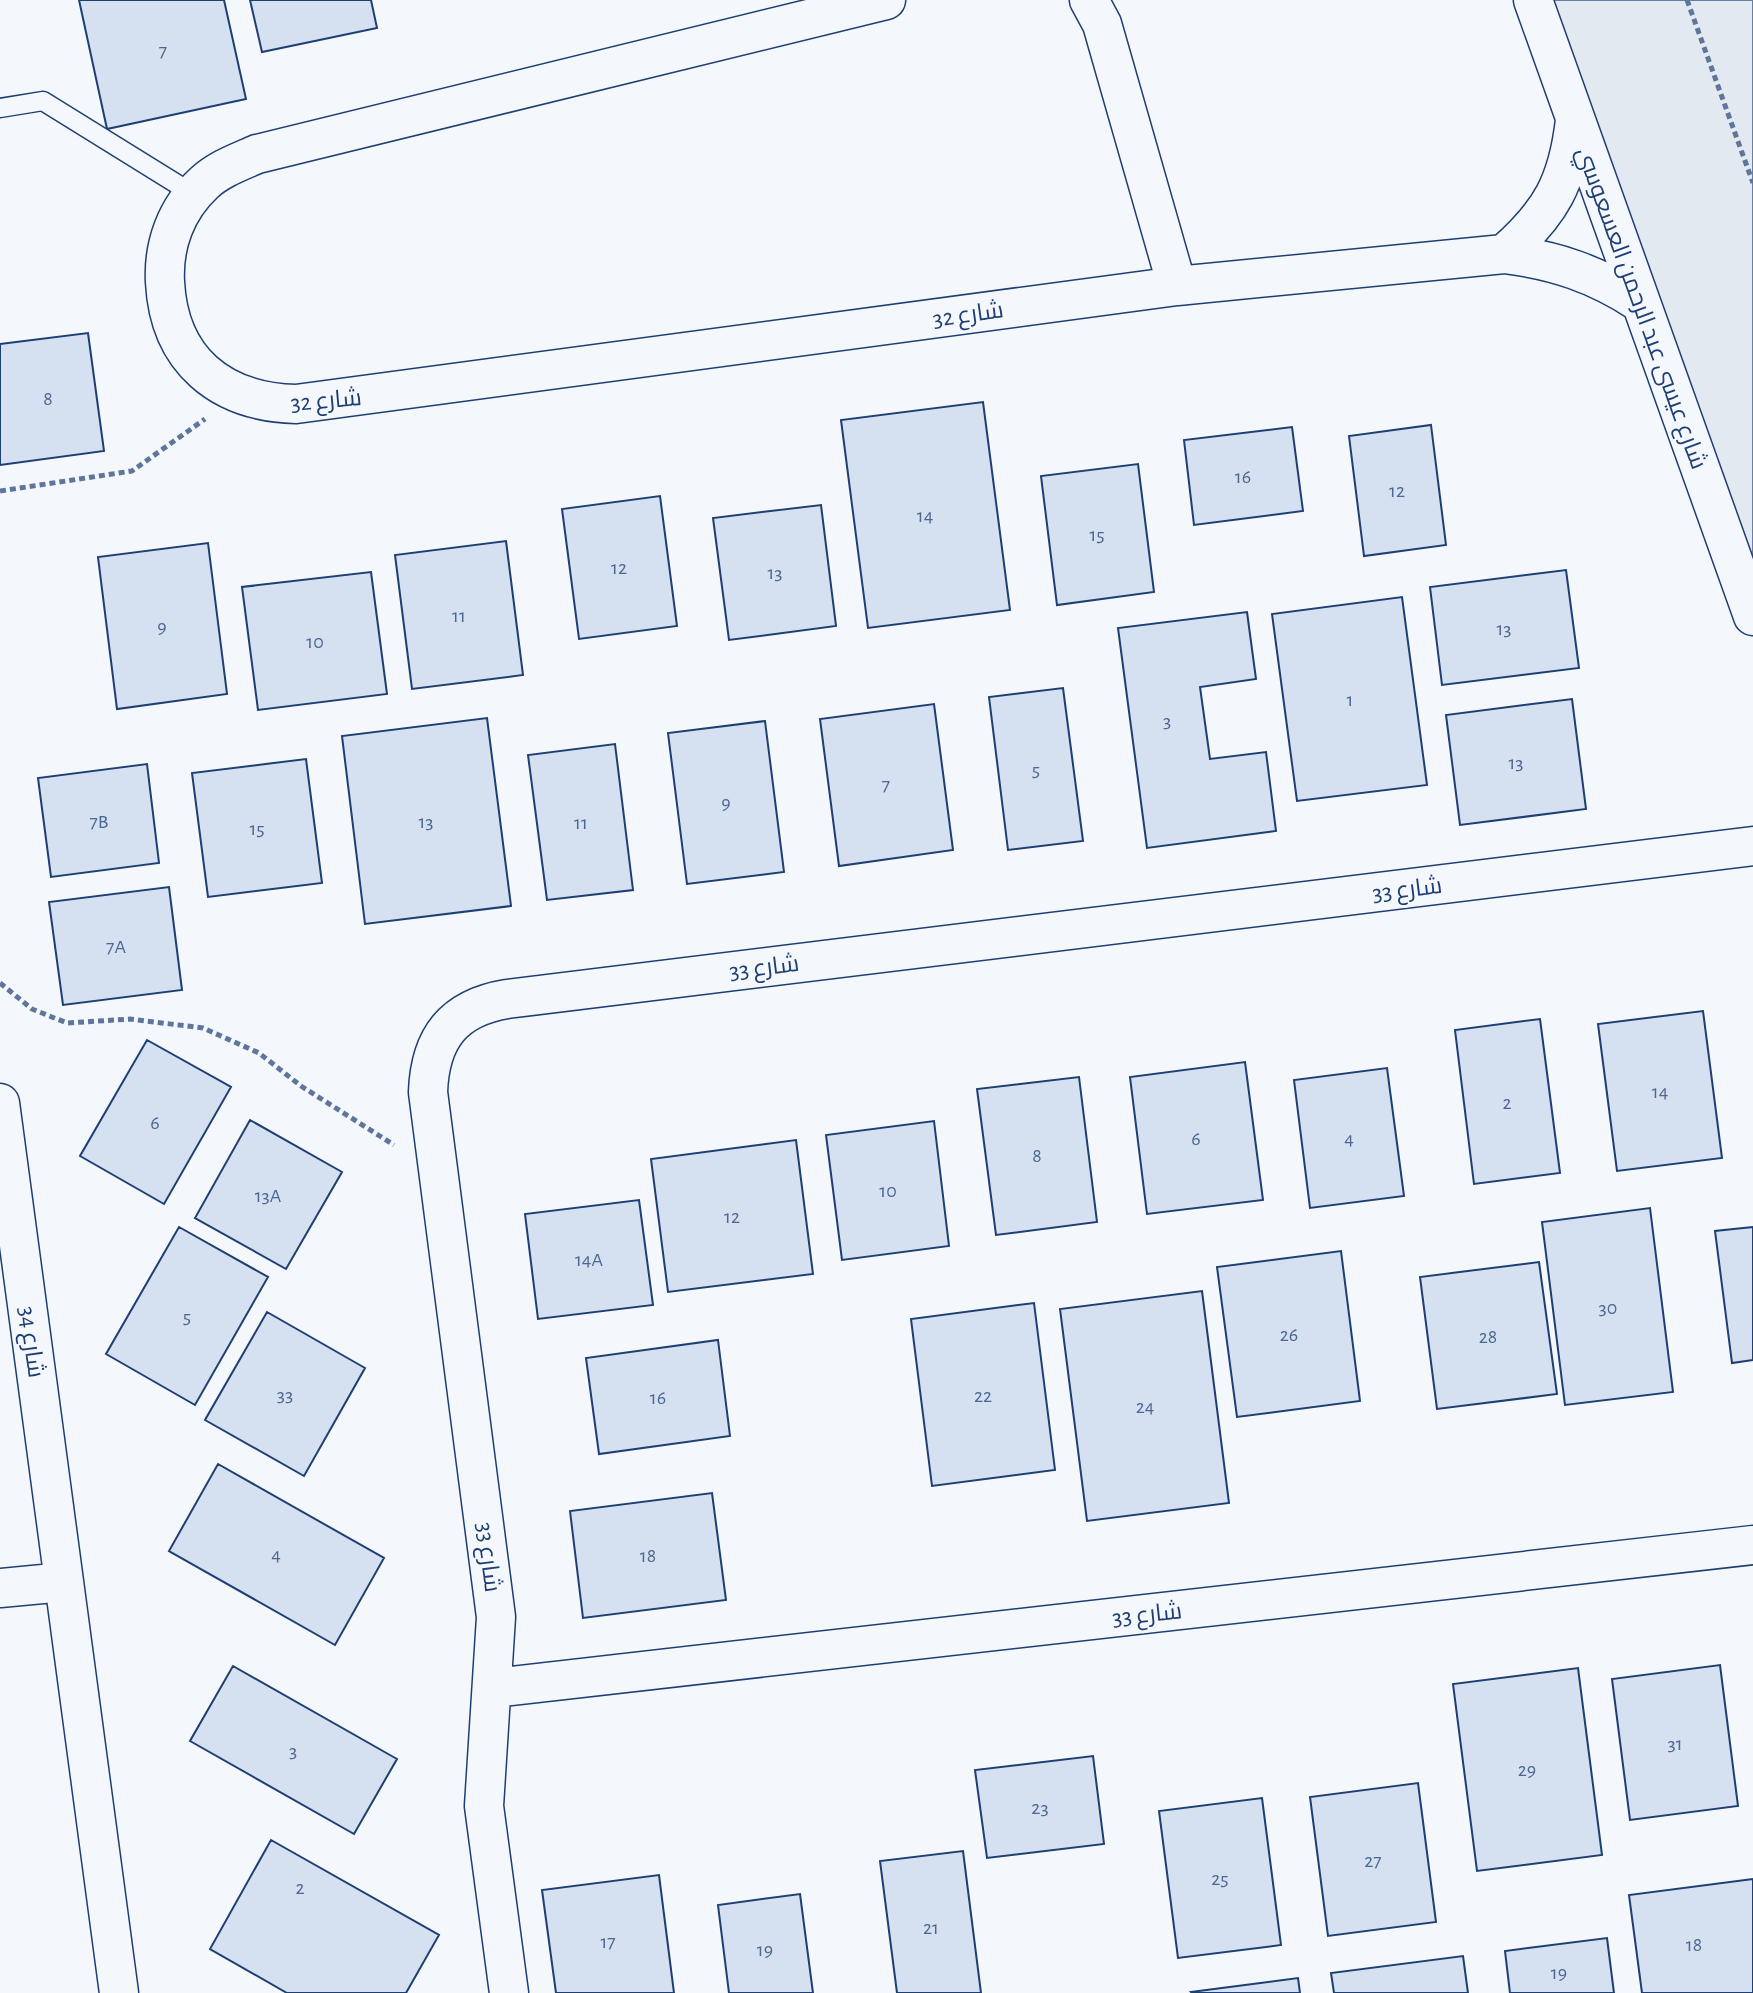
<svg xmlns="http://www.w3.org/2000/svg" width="1753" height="1993" font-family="'Alegreya Sans',Cairo,sans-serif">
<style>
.green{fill:#e3e9f0;stroke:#687fa3;stroke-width:2}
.building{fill:#d5e0f0;stroke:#1d3f73;stroke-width:2}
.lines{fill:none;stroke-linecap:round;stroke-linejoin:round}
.service-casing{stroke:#1d3f73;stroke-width:21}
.minor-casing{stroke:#1d3f73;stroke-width:41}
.path{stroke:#5e769c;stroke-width:5;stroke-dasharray:6 4;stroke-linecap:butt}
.service{stroke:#f4f7fb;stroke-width:18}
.minor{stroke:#f4f7fb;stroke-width:38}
.labels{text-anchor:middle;stroke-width:6;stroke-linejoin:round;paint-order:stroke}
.number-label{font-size:20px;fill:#4b6792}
.street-label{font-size:24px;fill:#1d3f73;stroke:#f4f7fb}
</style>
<rect width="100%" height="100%" fill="#f4f7fb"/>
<!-- green -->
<path class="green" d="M 1550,0 L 1753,0 L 1753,559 Z"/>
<!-- building -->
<path class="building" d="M 79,0 L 224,0 L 246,99 L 107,129 Z
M 250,0 L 371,0 L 377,28 L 262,52 Z
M 88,333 L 104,451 L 0,465 L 0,344 Z
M 983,402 L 1010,610 L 868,628 L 841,420 Z
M 1431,425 L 1446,545 L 1364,556 L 1349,436 Z
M 1292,427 L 1303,511 L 1194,525 L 1184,440 Z
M 1138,464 L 1154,592 L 1057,605 L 1041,476 Z
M 660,496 L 677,626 L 579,639 L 562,509 Z
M 821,505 L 836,626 L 729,640 L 713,518 Z
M 506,541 L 523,675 L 412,689 L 395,555 Z
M 208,543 L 227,694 L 117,709 L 98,557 Z
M 1566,570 L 1579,668 L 1442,685 L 1430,587 Z
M 371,572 L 387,694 L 258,710 L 242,587 Z
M 1402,597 L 1427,785 L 1297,801 L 1272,614 Z
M 1247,612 L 1256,679 L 1200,687 L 1210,759 L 1266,752 L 1276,831 L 1147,848 L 1118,628 Z
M 1063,688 L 1083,841 L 1008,850 L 989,697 Z
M 1572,699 L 1586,809 L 1460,825 L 1446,715 Z
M 934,704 L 953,850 L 839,866 L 820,719 Z
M 487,718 L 511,906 L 365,924 L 342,736 Z
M 765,721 L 784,872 L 687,884 L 668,733 Z
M 615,744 L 633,890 L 547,900 L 528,755 Z
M 306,759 L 322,883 L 208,897 L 192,773 Z
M 147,764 L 159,863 L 51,877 L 38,778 Z
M 169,887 L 182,990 L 63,1005 L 49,902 Z
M 1703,1011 L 1722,1158 L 1617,1171 L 1598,1024 Z
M 1540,1019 L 1560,1173 L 1474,1184 L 1455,1030 Z
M 147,1040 L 231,1087 L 164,1204 L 80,1156 Z
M 1245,1062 L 1263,1200 L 1147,1214 L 1130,1077 Z
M 1387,1068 L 1404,1196 L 1310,1208 L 1294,1080 Z
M 1079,1077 L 1097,1222 L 996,1235 L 977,1089 Z
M 250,1120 L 342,1172 L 286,1269 L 195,1218 Z
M 934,1121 L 949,1246 L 842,1260 L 826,1135 Z
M 796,1140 L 813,1274 L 668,1292 L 651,1159 Z
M 639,1200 L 653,1305 L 538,1319 L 525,1214 Z
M 1650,1208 L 1673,1392 L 1565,1405 L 1542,1222 Z
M 179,1227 L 268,1277 L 195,1405 L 106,1354 Z
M 1753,1227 L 1753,1360 L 1732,1363 L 1715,1231 Z
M 1341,1251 L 1360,1401 L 1237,1417 L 1217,1267 Z
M 1539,1262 L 1557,1394 L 1437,1409 L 1420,1277 Z
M 1202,1291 L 1229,1503 L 1087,1521 L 1060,1309 Z
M 1034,1303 L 1055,1470 L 932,1486 L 911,1319 Z
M 267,1312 L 365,1368 L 304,1476 L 205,1420 Z
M 718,1340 L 730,1436 L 599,1454 L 586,1358 Z
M 218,1464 L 384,1558 L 335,1645 L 169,1551 Z
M 712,1493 L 726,1600 L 583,1618 L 570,1511 Z
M 1720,1665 L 1738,1806 L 1630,1820 L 1612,1679 Z
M 233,1666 L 397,1759 L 354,1834 L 190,1741 Z
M 1578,1668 L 1602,1855 L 1477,1871 L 1453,1684 Z
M 1093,1756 L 1104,1844 L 987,1858 L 975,1770 Z
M 1418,1783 L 1436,1922 L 1328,1936 L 1310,1797 Z
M 1262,1798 L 1281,1945 L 1178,1958 L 1159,1811 Z
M 271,1840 L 439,1935 L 406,1993 L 287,1993 L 210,1949 Z
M 963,1851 L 981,1993 L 897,1993 L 880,1861 Z
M 659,1875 L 674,1993 L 556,1993 L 542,1890 Z
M 1753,1879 L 1753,1993 L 1642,1993 L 1629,1895 Z
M 800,1894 L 813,1993 L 729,1993 L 718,1905 Z
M 1607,1938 L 1614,1993 L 1510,1993 L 1505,1951 Z
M 1463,1956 L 1468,1993 L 1334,1993 L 1331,1973 Z
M 1298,1978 L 1300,1993 L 1192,1993 L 1191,1992 Z"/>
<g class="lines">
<!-- service casing -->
<g class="service-casing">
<path id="service" d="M 0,108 L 43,101 L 193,194"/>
</g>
<!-- minor casing -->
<g class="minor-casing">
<path id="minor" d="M 886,0 L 257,154 C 239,162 219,169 204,183 C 176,209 163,245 165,282 C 169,360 220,402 296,404 L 1177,286 L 1504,254 C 1555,260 1596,274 1639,302
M 1089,0 L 1102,24 L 1177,286
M 1533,0 L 1753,616
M 1504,254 C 1551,213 1568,182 1575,120
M 0,1103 L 119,1993
M 0,1588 L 64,1582
M 493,1688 L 1753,1545
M 509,1993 L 484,1806 L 496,1617 L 428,1092 C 430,1038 453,1008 507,999 L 1753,846"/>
</g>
<!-- path -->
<path class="path" d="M 1687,0 L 1753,183
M 0,491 L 132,471 L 205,419
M 0,983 L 32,1009 L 67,1023 L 130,1019 L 203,1028 L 259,1053 L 301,1086 L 394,1145"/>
<!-- service -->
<use href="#service" class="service"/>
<!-- minor -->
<use href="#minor" class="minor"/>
</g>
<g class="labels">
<!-- number labels -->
<g class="number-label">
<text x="163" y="57">7</text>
<text x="48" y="405">8</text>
<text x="1243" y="483">16</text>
<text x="1397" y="497">12</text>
<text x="925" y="522">14</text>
<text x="1097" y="541">15</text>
<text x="619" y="574">12</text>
<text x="775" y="579">13</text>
<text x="459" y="622">11</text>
<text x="162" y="633">9</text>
<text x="1504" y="635">13</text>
<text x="315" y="648">10</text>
<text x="1350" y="706">1</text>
<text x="1167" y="727">3</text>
<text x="1516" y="769">13</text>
<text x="1036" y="776">5</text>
<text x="886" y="791">7</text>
<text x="726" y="809">9</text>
<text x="99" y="828">7B</text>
<text x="426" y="828">13</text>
<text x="581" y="829">11</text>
<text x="257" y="835">15</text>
<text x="116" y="953">7A</text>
<text x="1660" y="1098">14</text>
<text x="1507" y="1109">2</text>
<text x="155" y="1129">6</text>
<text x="1196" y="1145">6</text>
<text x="1349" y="1145">4</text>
<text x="1037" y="1162">8</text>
<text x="888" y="1197">10</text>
<text x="268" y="1202">13A</text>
<text x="732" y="1223">12</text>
<text x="589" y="1266">14A</text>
<text x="1608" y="1314">30</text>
<text x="187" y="1323">5</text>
<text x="1289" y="1341">26</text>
<text x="1488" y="1343">28</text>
<text x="285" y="1401">33</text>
<text x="983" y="1402">22</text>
<text x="658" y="1404">16</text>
<text x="1145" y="1413">24</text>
<text x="276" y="1561">4</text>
<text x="648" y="1562">18</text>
<text x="1675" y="1750">31</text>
<text x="293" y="1757">3</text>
<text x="1527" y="1776">29</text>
<text x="1040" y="1814">23</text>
<text x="1373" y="1867">27</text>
<text x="1220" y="1885">25</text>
<text x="300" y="1894">2</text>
<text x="931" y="1934">21</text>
<text x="608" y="1948">17</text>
<text x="1694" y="1951">18</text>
<text x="765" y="1956">19</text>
<text x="1559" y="1979">19</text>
</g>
<!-- street labels -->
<g class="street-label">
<text transform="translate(1642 308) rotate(70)" y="8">شارع عيسى عبد الرحمن العسعوسي</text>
<text transform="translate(968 314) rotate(-8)" y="8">شارع 32</text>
<text transform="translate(326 400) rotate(-5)" y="8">شارع 32</text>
<text transform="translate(1407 889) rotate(-7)" y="8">شارع 33</text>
<text transform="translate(764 967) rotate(-7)" y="8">شارع 33</text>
<text transform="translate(32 1342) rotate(82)" y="8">شارع 34</text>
<text transform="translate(489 1557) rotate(83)" y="8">شارع 33</text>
<text transform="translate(1147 1614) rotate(-6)" y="8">شارع 33</text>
</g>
</g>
</svg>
